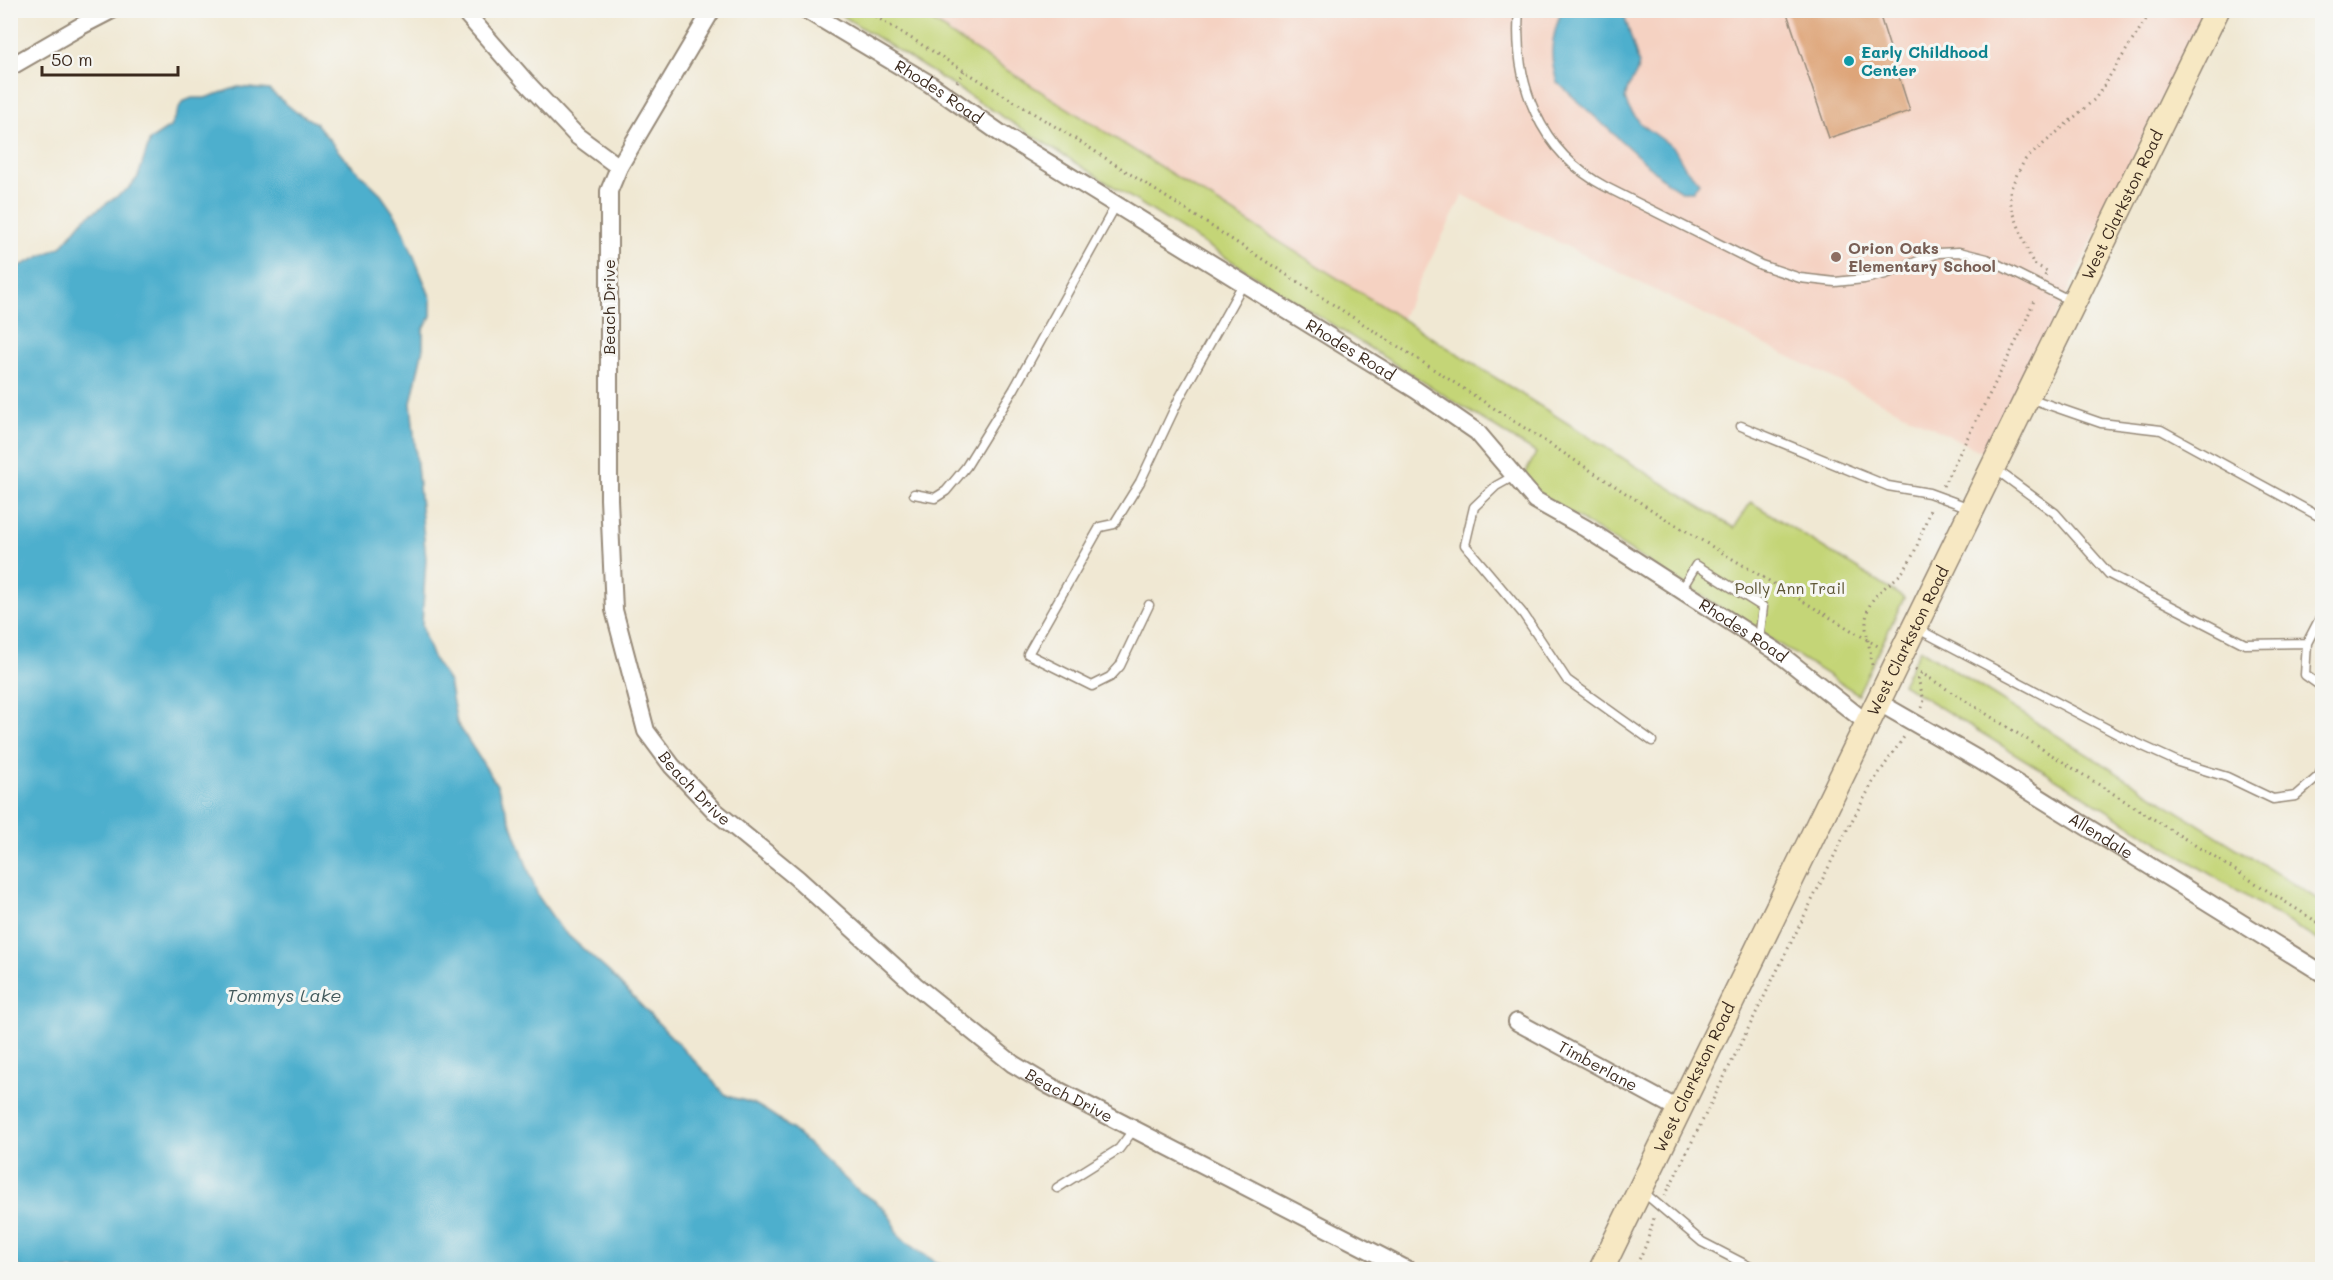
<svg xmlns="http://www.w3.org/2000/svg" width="2333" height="1280" font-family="Mali,sans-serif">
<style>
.built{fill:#f5d2c2}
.green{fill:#c4d577;stroke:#80804a;stroke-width:1.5}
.water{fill:#4eafcd;stroke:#446c76;stroke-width:1.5}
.building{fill:#dea579}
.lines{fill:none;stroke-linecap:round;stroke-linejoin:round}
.lane-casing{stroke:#968978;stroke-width:11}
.street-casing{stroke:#968978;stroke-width:20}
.secondary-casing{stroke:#968978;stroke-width:27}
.path{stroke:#968978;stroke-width:3;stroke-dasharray:1.5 4.5;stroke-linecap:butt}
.lane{stroke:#fff;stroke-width:8}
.street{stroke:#fff;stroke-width:16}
.secondary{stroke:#f7e8c3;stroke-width:24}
.culture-dot{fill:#0f9aa8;stroke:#f6f6f2;stroke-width:2}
.education-dot{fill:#8d6e63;stroke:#f6f6f2;stroke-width:2}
.labels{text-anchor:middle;stroke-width:6;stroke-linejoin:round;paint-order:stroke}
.culture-label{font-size:16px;font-weight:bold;fill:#0d838f;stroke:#f6f6f2;text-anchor:start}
.street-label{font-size:16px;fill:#3b2a1e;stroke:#f6f6f2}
.education-label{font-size:16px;font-weight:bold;fill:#785e54;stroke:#f6f6f2;text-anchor:start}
.park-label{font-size:16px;fill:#5d5534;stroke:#f6f6f2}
.water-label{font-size:18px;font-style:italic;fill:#42595b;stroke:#f6f6f2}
</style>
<rect width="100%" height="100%" fill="#f6f6f2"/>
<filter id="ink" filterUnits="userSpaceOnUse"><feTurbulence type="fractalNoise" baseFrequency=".0167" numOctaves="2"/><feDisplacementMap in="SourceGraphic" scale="12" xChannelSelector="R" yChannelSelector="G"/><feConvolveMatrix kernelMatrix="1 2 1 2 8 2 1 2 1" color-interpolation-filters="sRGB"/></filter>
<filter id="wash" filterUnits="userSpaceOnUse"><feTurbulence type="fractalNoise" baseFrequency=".008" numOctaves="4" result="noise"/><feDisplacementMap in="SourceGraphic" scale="24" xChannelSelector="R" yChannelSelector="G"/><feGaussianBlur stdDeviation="1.35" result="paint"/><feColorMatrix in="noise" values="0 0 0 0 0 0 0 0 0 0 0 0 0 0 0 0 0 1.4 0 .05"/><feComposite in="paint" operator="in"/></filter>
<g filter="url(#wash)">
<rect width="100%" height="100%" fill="#f0e8d3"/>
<!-- built -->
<path class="built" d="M 915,11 L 2204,11 L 1988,455 L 1463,195 L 1401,319 Z"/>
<!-- green -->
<path class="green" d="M 835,11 L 915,11 L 948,31 L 948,33 L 1734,528 L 1751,502 L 1904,598 L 1858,694 L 1521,482 L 1536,453 Z
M 1920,649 L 2322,902 L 2322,943 L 1902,684 Z"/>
<!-- water -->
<path class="water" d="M 1561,11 L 1623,11 L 1639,64 L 1636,74 L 1628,88 L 1625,99 L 1628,107 L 1641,124 L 1674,148 L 1686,169 L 1699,182 L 1693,191 L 1681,191 L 1665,181 L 1557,82 C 1548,54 1552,38 1561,11 Z
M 238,87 L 269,90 L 296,112 L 316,123 L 344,158 L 379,192 L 400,222 L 431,299 L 431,316 L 423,330 L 423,348 L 411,403 L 426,559 L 422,624 L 425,637 L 433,658 L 449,682 L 457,723 L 497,785 L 538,896 L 561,929 L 609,972 L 712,1079 C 729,1105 735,1094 758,1106 C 798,1128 826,1164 860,1192 C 873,1199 884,1206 892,1220 C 895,1226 895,1232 900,1237 C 914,1250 932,1259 947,1269 L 25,1270 L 11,1260 L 11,270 L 61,247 L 84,219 L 129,188 L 138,177 L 150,140 L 170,127 L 182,102 L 192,98 L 205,98 Z"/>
<g id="blocks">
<!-- building -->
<path class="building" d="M 1786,10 L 1878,10 L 1910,111 L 1829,138 Z"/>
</g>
</g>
<g filter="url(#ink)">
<use href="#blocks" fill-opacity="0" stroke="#968978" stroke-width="1.5"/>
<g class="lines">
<!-- lane casing -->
<g class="lane-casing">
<path id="lane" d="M 1519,10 C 1513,82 1539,152 1606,187 L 1761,265 L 1800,278 L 1835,282 L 1864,279 L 1886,274 L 1938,253 L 1959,252 L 1987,259 L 2073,302
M 2029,398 L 2101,423 L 2161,430 L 2322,518
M 1741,426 L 1888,486 L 1929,493 L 1970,508
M 1994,468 L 2055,513 L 2109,574 L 2245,644 L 2307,643 L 2322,614
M 1514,476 L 1496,486 L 1474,507 L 1465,545 L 1524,615 L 1567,680 L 1652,741
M 914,494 L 935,498 L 946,491 L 966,467 L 1014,389 L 1116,205
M 1681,590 L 1696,565 L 1763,607 L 1759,640
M 1149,605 L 1120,666 L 1110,677 L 1092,686 L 1028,654 L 1100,527 L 1114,524 L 1140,482 L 1180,397 L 1243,284
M 1916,628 L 2123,737 L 2178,762 L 2227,777 L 2273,799 L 2296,796 L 2319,776 L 2322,768
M 2307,643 L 2305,675 L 2322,687
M 1057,1188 L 1119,1149 L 1134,1129
M 1642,1191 L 1702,1242 L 1756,1270"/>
</g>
<!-- street casing -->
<g class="street-casing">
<g id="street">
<path d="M 463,10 L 525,81 L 577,136 L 619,167"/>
<path id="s1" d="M 712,10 L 619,167 L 609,191 L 609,499 L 614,610 L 646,731 L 672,766 L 715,811 L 797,878 L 915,985 L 1013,1064 L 1048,1085 L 1408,1270"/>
<path id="s2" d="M 806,10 L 930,84 L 1000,133 L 1416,390 L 1477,432 L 1535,500 L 1585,528 L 1776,651 L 1867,723"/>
<path d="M 10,67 L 81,26 L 112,10"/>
<path id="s3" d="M 1878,702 L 1979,760 L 2322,973"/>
<path id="s4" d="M 1517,1022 L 1678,1109"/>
</g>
</g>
<!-- secondary casing -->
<g class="secondary-casing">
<g id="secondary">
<path id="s5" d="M 1601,1270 C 1803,848 2013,431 2217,10"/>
</g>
</g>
<!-- path -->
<path class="path" d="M 865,10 L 1082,143 L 1666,519 L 1881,648
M 957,82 L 964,71
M 2045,276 L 2047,271 L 2034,264 L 2030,257 L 2011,206 L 2010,191 L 2017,174 L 2025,160 L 2095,99 L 2152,10
M 1943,486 L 2023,328 L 2035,298
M 1872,665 C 1871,647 1863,631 1867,613 C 1873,588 1897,584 1908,564 C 1918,547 1924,526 1931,507
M 1915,669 L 2322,925
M 1922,708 L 1924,700 L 1918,679 L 1922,673
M 1665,1196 L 1847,830 L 1873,782 L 1904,737
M 1634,1270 L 1646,1245 L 1654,1218"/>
<!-- lane -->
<use href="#lane" class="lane"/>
<!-- street -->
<use href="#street" class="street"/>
<!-- secondary -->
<use href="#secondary" class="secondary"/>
</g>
</g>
<!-- markers -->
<circle class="culture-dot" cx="1849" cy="61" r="6"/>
<circle class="education-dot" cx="1836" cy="257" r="6"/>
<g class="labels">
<!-- culture labels -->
<g class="culture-label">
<text x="1861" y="58">Early Childhood<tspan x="1861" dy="18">Center</tspan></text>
</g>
<!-- street labels -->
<g class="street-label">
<text dy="6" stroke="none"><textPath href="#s2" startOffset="156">Rhodes Road</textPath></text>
<text dy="6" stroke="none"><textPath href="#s5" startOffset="1186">West Clarkston Road</textPath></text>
<text transform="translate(609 307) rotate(-90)" y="6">Beach Drive</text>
<text dy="6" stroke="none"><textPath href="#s2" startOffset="642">Rhodes Road</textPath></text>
<text dy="6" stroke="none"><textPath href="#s2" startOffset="1128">Rhodes Road</textPath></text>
<text dy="6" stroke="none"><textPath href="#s5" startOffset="700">West Clarkston Road</textPath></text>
<text dy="6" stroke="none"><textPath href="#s1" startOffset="828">Beach Drive</textPath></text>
<text dy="6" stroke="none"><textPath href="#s3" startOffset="260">Allendale</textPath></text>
<text dy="6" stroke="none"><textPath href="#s4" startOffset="92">Timberlane</textPath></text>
<text dy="6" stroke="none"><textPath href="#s5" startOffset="214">West Clarkston Road</textPath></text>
<text dy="6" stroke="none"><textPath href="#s1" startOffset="1314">Beach Drive</textPath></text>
</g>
<!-- education labels -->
<g class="education-label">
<text x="1848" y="254">Orion Oaks<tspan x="1848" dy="18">Elementary School</tspan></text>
</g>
<!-- park labels -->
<g class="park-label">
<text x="1790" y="594">Polly Ann Trail</text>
</g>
<!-- water labels -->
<g class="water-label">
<text x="284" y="1002">Tommys Lake</text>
</g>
</g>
<!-- margin -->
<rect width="2333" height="1280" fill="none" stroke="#f6f6f2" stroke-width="36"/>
<!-- scale -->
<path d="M42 66v9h136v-9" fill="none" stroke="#3b2a1e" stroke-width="3"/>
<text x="51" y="66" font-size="18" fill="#3b2a1e" stroke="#f6f6f2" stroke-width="4.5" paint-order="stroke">50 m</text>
</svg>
